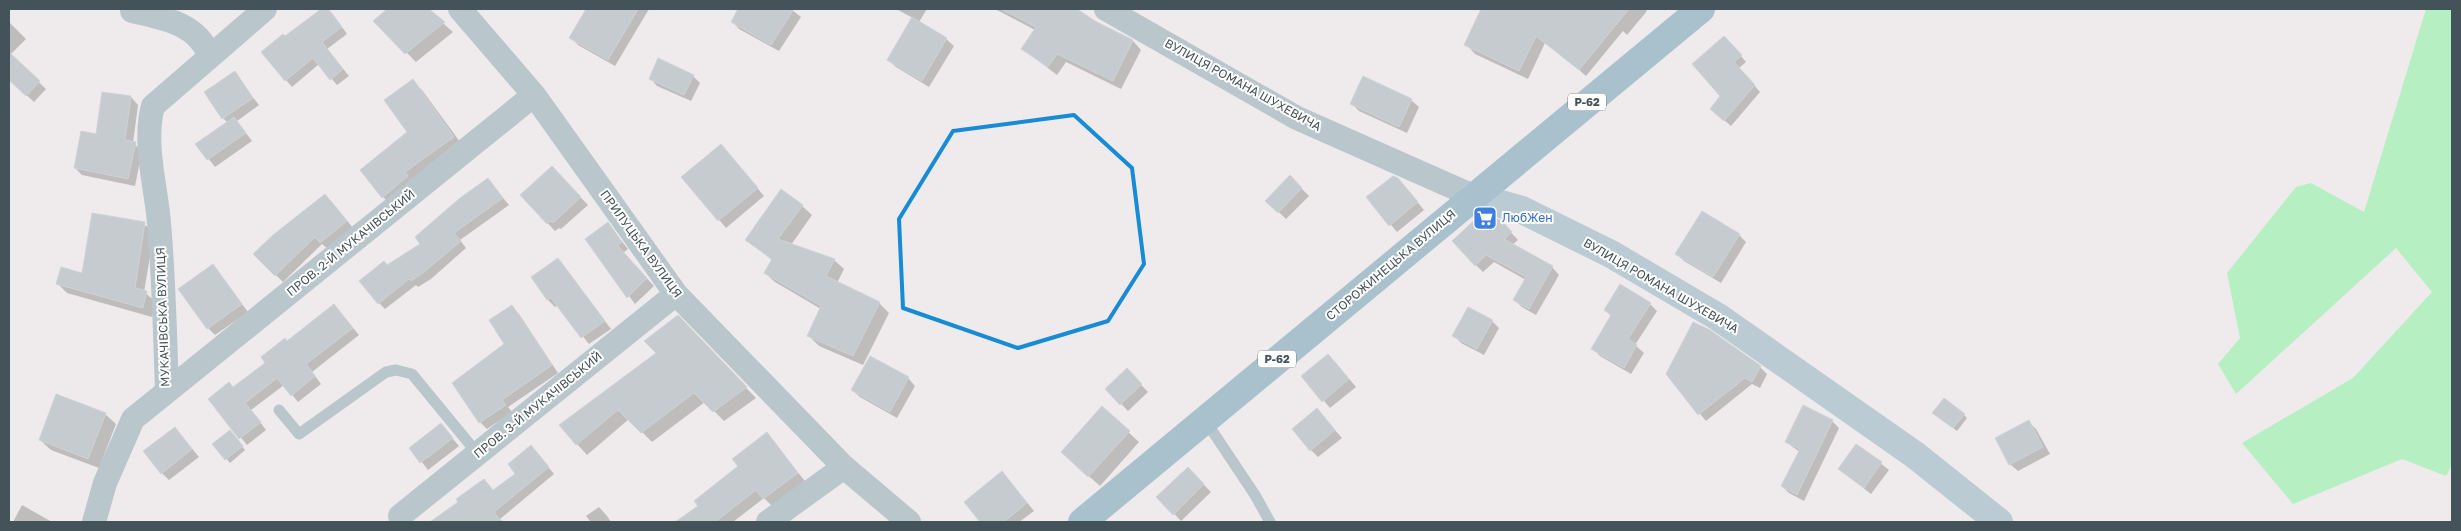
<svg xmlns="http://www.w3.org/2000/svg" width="2461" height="531" font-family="'Golos Text',sans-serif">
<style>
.green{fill:#b6efc2}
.shadow{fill:#0003}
.building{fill:#c5cbcf;stroke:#cfd3d8}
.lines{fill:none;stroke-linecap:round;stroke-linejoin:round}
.lane{stroke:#b9c6cc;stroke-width:11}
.street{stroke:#b9c6cc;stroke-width:24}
.secondary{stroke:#bbcbd4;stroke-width:28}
.primary{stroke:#a9c1cc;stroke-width:28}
.marked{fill:none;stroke:#178bd4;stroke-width:4;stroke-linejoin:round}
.labels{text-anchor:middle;stroke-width:4;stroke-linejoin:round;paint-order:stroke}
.shield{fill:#fff;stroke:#7b878b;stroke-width:1}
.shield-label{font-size:11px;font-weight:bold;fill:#435359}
.street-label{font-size:12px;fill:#435359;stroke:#fff}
.shop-label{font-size:12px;fill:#366cbe;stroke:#fff;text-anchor:start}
</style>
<rect width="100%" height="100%" fill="#efebec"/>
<!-- green -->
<path class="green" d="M 2426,9 L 2452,9 L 2452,465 L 2446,476 L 2402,459 L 2293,504 L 2242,443 L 2353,378 L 2432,292 L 2396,248 L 2236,394 L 2218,364 L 2240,338 L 2227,273 L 2296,187 L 2311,183 L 2364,212 Z"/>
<!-- shadow -->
<path class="shadow" d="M 324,9 L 327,9 L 332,13 L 347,34 L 327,49 L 349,76 L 337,85 L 319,64 L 292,87 L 286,80 L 285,37 Z
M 389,9 L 427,9 L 453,32 L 416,62 L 375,21 Z
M 588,9 L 649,9 L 615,66 L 578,45 L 571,37 Z
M 739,9 L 791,9 L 801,17 L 779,51 L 739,29 L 732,21 Z
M 896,9 L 927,9 L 919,22 L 946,39 L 954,46 L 929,87 L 896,67 L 888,60 L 913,18 Z
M 995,9 L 1075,9 L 1095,22 L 1133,41 L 1141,50 L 1121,89 L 1066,62 L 1057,75 L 1023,49 L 1035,30 Z
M 1498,9 L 1561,9 L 1528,79 L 1475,54 L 1466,44 L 1495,17 Z
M 1592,9 L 1644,9 L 1647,11 L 1627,35 L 1623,31 L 1586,76 L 1555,49 Z
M 9,22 L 26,39 L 10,55 L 46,89 L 34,102 L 9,79 Z
M 1730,43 L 1746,62 L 1739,68 L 1760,92 L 1731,126 L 1717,114 Z
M 234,73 L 259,105 L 237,121 L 252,141 L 215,167 L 197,144 L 228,123 L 223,118 Z
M 693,76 L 700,83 L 691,101 L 657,86 L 650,78 Z
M 1363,78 L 1411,100 L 1419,107 L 1407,133 L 1359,111 L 1352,104 Z
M 413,81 L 422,90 L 463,146 L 392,206 L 383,197 L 408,132 Z
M 131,97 L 138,105 L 133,143 L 142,151 L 135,186 L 82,175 L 75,168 L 97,135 Z
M 728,153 L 764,196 L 726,228 L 683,177 Z
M 552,168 L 588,205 L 561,229 L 559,228 L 555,231 L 522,196 Z
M 1290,177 L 1309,196 L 1286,219 L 1267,201 Z
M 488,180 L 509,205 L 460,240 L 466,248 L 431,279 L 418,287 L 416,285 L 385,309 L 379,303 L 422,244 Z
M 1405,187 L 1424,210 L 1397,232 L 1368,197 Z
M 332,202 L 353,228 L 328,249 L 322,244 L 283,282 L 255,254 Z
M 802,206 L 812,215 L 791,245 L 834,260 L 844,269 L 837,283 L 879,303 L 889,313 L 863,365 L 819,346 L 809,336 L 821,309 L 775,282 L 765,273 L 773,261 L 747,240 Z
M 1500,221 L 1518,240 L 1512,245 L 1552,267 L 1559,275 L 1536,315 L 1522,307 L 1514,300 L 1526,280 L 1494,262 L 1483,272 L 1476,265 Z
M 144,224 L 154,233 L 144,292 L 156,302 L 152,317 L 67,293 L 58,284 L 82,274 Z
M 608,224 L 628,249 L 623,253 L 654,286 L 635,304 L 587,239 Z
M 1739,235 L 1746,242 L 1721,283 L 1684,261 L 1677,254 Z
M 558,260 L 611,329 L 589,344 L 558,305 L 555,307 L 548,300 L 532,278 Z
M 213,266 L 248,312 L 215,335 L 208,328 Z
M 1650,304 L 1657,311 L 1635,345 L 1644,353 L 1631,374 L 1600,356 L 1593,349 L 1612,317 L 1605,310 Z
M 334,305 L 359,335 L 312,372 L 321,384 L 298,402 L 284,385 L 251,410 L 266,430 L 247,445 L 209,399 L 234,389 Z
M 512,306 L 519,314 L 558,373 L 508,407 L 512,412 L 487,429 L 480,422 L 506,345 Z
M 677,317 L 756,398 L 724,421 L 705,402 L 652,442 L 629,419 L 587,455 L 560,425 L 658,354 Z
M 1492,321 L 1499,328 L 1484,355 L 1461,343 L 1454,335 Z
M 1335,362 L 1356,387 L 1330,408 L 1303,376 Z
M 1760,367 L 1767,374 L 1760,388 L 1752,384 L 1706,421 L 1667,374 Z
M 1127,370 L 1148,392 L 1128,411 L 1107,389 Z
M 908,378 L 915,386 L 897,418 L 860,397 L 852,390 Z
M 1102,408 L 1139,442 L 1100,486 L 1073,462 Z
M 1317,410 L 1342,438 L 1318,457 L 1311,450 Z
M 105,414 L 116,424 L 99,468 L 51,450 L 40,440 Z
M 1964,415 L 1967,418 L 1957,431 L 1937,416 Z
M 1832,421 L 1839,428 L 1804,501 L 1789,493 L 1782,486 L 1800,452 L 1786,442 Z
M 2029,422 L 2036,429 L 2050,454 L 2018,471 L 2010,464 Z
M 441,425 L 459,446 L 428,470 L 411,448 Z
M 175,428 L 199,457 L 169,480 L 162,473 Z
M 766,434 L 805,481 L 772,506 L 764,498 L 733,522 L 677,522 L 700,507 L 740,466 Z
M 233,435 L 245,450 L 230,463 L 214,444 Z
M 1857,445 L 1889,470 L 1871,494 L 1839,469 Z
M 537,453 L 554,474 L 500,519 L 503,522 L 432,522 L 460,502 L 484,480 L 494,491 L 517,475 Z
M 1188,469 L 1211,492 L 1181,521 L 1158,497 Z
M 1009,480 L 1034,511 L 1019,522 L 982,522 L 966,502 Z
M 22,505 L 52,522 L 13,522 Z
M 599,507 L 607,516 L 611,522 L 591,522 L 586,516 Z"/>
<!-- building -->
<path class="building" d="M 321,9 L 328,9 L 342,27 L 322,42 L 343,69 L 330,80 L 313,58 L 285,81 L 261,52 L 283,34 L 285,36 Z
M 387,9 L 429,9 L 445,22 L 405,54 L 373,21 Z
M 586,9 L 638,9 L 608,60 L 569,38 Z
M 738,9 L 794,9 L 771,45 L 731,22 Z
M 1001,9 L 1077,9 L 1095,21 L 1133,40 L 1113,81 L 1057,54 L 1048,67 L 1021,49 L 1036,27 Z
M 1481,9 L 1629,9 L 1579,70 L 1536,36 L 1519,71 L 1464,45 Z
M 912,17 L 947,38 L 922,81 L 887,60 Z
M 1724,36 L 1742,55 L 1734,62 L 1755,85 L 1724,121 L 1710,109 L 1720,96 L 1692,64 Z
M 9,52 L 40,81 L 26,96 L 9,80 Z
M 658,58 L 694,75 L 684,95 L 649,79 Z
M 235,71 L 253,98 L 222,119 L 204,92 Z
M 1363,76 L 1412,99 L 1399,127 L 1350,104 Z
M 413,79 L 454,137 L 405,172 L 408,176 L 382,198 L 360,170 L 407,132 L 384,100 Z
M 102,92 L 131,96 L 125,140 L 136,142 L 128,179 L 74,168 L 81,131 L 96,134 Z
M 234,117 L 246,133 L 207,160 L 195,144 Z
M 721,144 L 758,188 L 718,221 L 681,177 Z
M 552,166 L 581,197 L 553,223 L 551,221 L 547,224 L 520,195 Z
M 1290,175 L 1302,188 L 1278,213 L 1265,201 Z
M 1393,176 L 1398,178 L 1418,202 L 1389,226 L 1366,197 Z
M 488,178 L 503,198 L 454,233 L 461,241 L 424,272 L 411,281 L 409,279 L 378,304 L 359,281 L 384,261 L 387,265 L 420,244 L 415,237 L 460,198 Z
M 781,189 L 803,205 L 778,239 L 835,259 L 826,276 L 880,302 L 853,356 L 807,336 L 821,306 L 764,273 L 772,259 L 745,240 Z
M 325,194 L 347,221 L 320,243 L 315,237 L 275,276 L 253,254 L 273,235 Z
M 1702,211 L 1740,234 L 1713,277 L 1675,254 Z
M 92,213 L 145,222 L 135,288 L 147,291 L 143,308 L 56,284 L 61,267 L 82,273 Z
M 1481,214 L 1501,220 L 1512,232 L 1504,239 L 1553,266 L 1529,309 L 1513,300 L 1526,277 L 1486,255 L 1475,266 L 1452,241 Z
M 608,222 L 622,242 L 617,245 L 647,278 L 627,298 L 585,239 Z
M 558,258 L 605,321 L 581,338 L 551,298 L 547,300 L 531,277 Z
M 213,264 L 242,304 L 207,329 L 178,289 Z
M 1620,284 L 1651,303 L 1628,339 L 1637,345 L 1624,368 L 1591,349 L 1611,315 L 1604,310 Z
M 334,304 L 353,328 L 306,364 L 315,376 L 291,396 L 277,378 L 245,403 L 261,422 L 239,439 L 208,399 L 229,382 L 233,387 L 265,363 L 261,357 L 285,338 L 287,341 Z
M 512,305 L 552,365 L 502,400 L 506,405 L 479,423 L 452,383 L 504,344 L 489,320 Z
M 1468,307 L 1493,320 L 1477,349 L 1452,336 Z
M 678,315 L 747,387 L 713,412 L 694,393 L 641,433 L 618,410 L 576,445 L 559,425 L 656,353 L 644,341 Z
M 1693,322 L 1710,330 L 1761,366 L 1752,382 L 1745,378 L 1698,415 L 1666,374 Z
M 1328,354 L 1349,379 L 1322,402 L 1301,376 Z
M 870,356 L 909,377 L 890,412 L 851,390 Z
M 1127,368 L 1142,384 L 1120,405 L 1105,389 Z
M 56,394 L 106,413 L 88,459 L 39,440 Z
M 1944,398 L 1965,414 L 1953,428 L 1932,413 Z
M 1803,405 L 1833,420 L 1797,495 L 1781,486 L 1800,449 L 1785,442 Z
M 1102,406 L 1130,431 L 1088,477 L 1061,452 Z
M 1317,408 L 1335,430 L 1310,451 L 1292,429 Z
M 2029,420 L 2043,447 L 2009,465 L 1995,438 Z
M 441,423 L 453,438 L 420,463 L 409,448 Z
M 175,427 L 192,449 L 161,474 L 143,451 Z
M 230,430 L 243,446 L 225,460 L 212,444 Z
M 767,432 L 798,473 L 763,499 L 756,490 L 715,522 L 675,522 L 698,506 L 694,501 L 738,466 L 732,459 Z
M 1856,444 L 1882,462 L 1864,488 L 1838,469 Z
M 531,445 L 549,467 L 494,512 L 502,522 L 430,522 L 458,502 L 456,499 L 484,479 L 493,490 L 515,474 L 508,464 Z
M 1188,467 L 1204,484 L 1173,515 L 1156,497 Z
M 1002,471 L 1027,503 L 1004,522 L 980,522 L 964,502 Z"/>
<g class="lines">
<!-- lane -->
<path class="lane" d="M 279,410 L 299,434 L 386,372 L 396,370 L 412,374 L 477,453
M 1205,420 L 1255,495 L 1270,522"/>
<!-- street -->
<path class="street" d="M 132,9 L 132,11 C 162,18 197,23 209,55
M 460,9 L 534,95 L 676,294 L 844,467 L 909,522
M 1106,9 L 1297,118 L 1473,196
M 167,391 C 165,335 164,279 159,223 C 156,186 143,143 153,106 L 265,9
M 400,516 L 676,294
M 94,522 L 105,483 L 133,419 L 534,95
M 768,522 L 844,467"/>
<!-- secondary -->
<path class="secondary" d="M 1473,196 L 1522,210 L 1611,254 L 1718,317 L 1915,455 L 1999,522"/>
<!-- primary -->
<path class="primary" d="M 1082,522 L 1701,9"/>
</g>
<!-- marked area -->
<path class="marked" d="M 1074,115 L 1132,168 L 1144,264 L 1108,321 L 1018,348 L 903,308 L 899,219 L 953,131 Z"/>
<!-- icons -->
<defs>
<g id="supermarket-square" transform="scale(1.25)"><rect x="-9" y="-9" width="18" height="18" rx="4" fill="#3f7fe0" stroke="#fff"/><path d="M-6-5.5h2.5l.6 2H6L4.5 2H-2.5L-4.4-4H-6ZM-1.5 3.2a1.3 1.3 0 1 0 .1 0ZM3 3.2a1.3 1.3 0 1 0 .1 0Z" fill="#fff"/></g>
</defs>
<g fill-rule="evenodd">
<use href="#supermarket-square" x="1485" y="218"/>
</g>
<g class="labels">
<!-- shield labels -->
<g class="shield">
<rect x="1568" y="93.5" width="38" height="17" rx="4"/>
<rect x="1258" y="350.5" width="38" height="17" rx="4"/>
</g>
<g class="shield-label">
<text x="1587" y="106">Р-62</text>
<text x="1277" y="363">Р-62</text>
</g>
<!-- street labels -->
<g class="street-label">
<text transform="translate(1243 85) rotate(29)" y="4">ВУЛИЦЯ РОМАНА ШУХЕВИЧА</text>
<text transform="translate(351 243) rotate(-39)" y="4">ПРОВ. 2-Й МУКАЧІВСЬКИЙ</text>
<text transform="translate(641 244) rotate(54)" y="4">ПРИЛУЦЬКА ВУЛИЦЯ</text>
<text transform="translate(1391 265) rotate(-40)" y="4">СТОРОЖИНЕЦЬКА ВУЛИЦЯ</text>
<text transform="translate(1661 286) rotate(30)" y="4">ВУЛИЦЯ РОМАНА ШУХЕВИЧА</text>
<text transform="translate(163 317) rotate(-92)" y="4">МУКАЧІВСЬКА ВУЛИЦЯ</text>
<text transform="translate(538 405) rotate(-39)" y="4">ПРОВ. 3-Й МУКАЧІВСЬКИЙ</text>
</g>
<!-- shop labels -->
<g class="shop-label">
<text x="1502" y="222">ЛюбЖен</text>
</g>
</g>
<!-- border -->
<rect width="2461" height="531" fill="none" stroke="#435359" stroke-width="20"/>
</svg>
